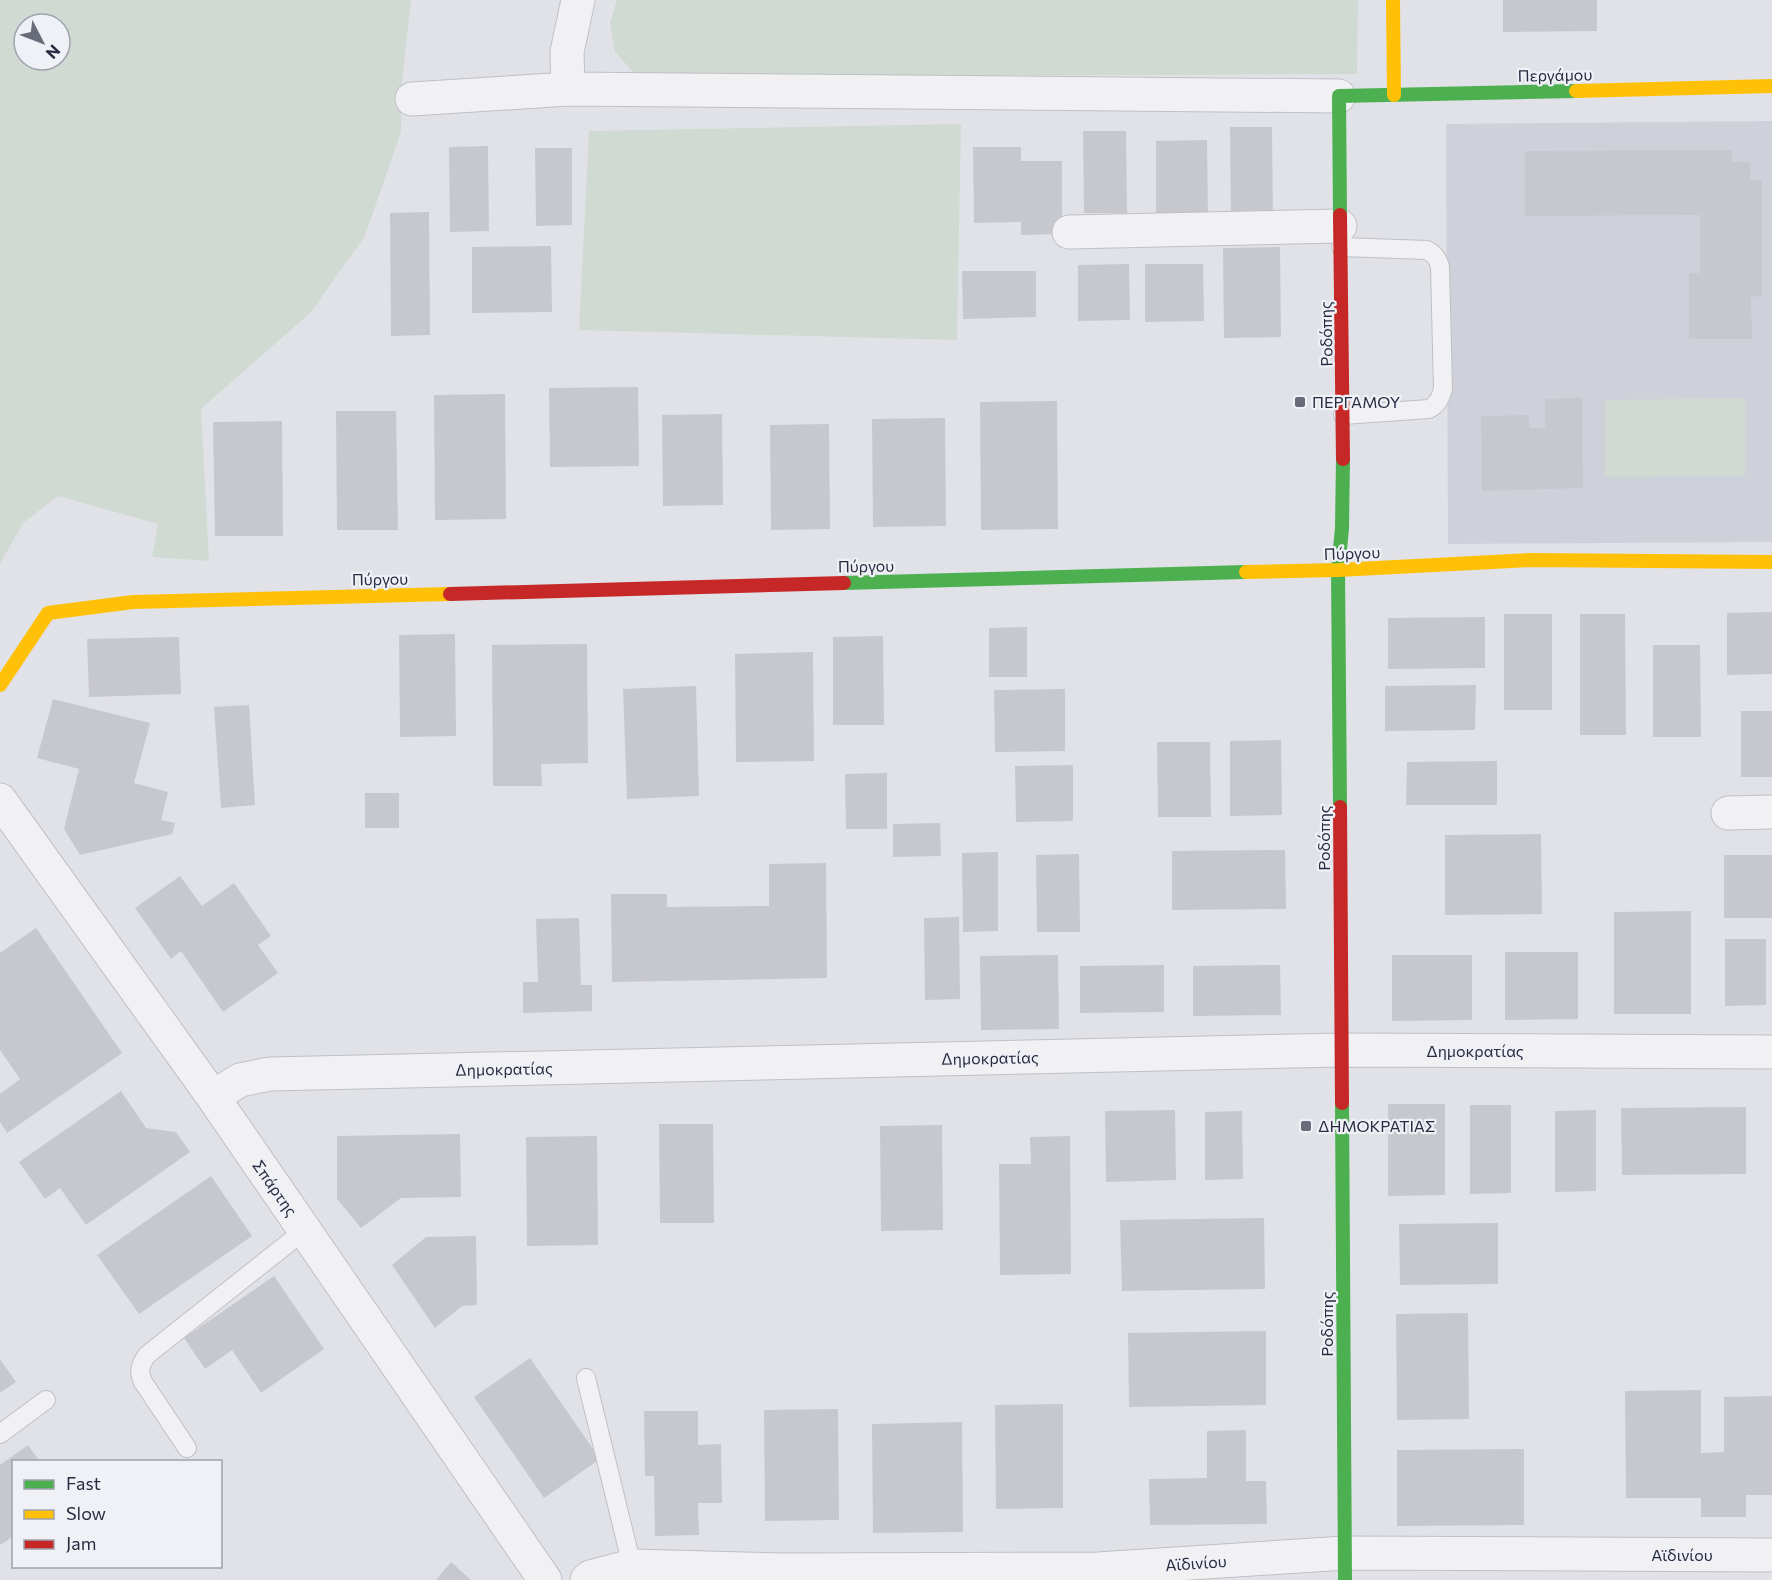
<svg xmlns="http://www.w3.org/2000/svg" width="1772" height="1580" font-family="Commissioner,sans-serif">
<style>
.built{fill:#cfd1da}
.green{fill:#d0dad2;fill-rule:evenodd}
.building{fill:#c7c8ce}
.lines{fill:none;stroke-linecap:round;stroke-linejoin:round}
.lane-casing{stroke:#bfc0c5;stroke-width:20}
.street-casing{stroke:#bfc0c5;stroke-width:35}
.lane{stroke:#f1f1f3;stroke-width:18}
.street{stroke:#f1f1f3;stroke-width:33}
.fast{stroke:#4caf50;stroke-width:14}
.slow{stroke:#ffc107;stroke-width:14}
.jam{stroke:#c62828;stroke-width:14}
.poi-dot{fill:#686c7a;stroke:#eff1f6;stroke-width:2}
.labels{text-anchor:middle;stroke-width:4.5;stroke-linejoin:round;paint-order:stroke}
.street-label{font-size:16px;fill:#272c40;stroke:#eff1f6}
.poi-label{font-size:16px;fill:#272c40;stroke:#eff1f6;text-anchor:start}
</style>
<rect width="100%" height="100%" fill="#e1e2e7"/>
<!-- built -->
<path class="built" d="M 1772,121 L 1772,542 L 1448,544 L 1446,124 Z"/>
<!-- green -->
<path class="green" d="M 0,0 L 411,0 L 401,91 L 401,132 L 365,236 L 311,312 L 201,409 L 209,561 L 152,557 L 158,524 L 58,496 L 23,523 L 0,564 ZM 24,24 L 60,24 L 60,60 L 24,60 Z
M 617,0 L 1358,0 L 1357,74 L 934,76 L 668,83 L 636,75 L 615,52 L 610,23 Z
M 961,124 L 957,340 L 579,330 L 589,131 Z
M 1745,398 L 1745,476 L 1605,477 L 1605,400 Z"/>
<!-- building -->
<path class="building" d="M 1503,0 L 1597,0 L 1597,31 L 1503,32 Z
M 1230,127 L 1272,127 L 1273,225 L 1231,226 Z
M 1083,131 L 1126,131 L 1127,213 L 1084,213 Z
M 1207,140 L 1208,219 L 1156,220 L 1156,141 Z
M 488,146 L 489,231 L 450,232 L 449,147 Z
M 973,147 L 1021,147 L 1021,161 L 1062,161 L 1062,234 L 1021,235 L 1021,222 L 974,223 Z
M 535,148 L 572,148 L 572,225 L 536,226 Z
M 1732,150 L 1732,162 L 1750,162 L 1750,180 L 1762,180 L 1762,296 L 1751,297 L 1752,339 L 1689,339 L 1689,273 L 1700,273 L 1700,215 L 1525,216 L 1525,151 Z
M 429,212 L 430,335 L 391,336 L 390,213 Z
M 551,246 L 552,312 L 472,313 L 472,247 Z
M 1280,247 L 1281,337 L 1224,338 L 1223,248 Z
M 1129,264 L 1130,320 L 1078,321 L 1078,265 Z
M 1145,264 L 1203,264 L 1204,321 L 1145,322 Z
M 962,271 L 1036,271 L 1036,317 L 963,319 Z
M 638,387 L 639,466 L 550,467 L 549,388 Z
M 505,394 L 506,519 L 435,520 L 434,395 Z
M 1582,398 L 1583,488 L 1482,491 L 1481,416 L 1529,415 L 1529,428 L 1545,428 L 1545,399 Z
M 1057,401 L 1058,529 L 981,530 L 980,402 Z
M 336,411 L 396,411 L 398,530 L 337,530 Z
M 722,414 L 723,505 L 663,506 L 662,415 Z
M 945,418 L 946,526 L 873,527 L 872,419 Z
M 282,421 L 283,536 L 215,536 L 213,422 Z
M 829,424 L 830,529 L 771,530 L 770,425 Z
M 1772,612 L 1772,674 L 1727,675 L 1727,613 Z
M 1504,614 L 1552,614 L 1552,710 L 1504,710 Z
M 1580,614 L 1625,614 L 1626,735 L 1580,735 Z
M 1485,617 L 1485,668 L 1388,669 L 1388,618 Z
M 1027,627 L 1027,677 L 989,677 L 989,628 Z
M 455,634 L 456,736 L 400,737 L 399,635 Z
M 883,636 L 884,725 L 833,725 L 833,637 Z
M 179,637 L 181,694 L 89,697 L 87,639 Z
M 587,644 L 588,763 L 541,764 L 542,786 L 493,786 L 492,645 Z
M 1653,645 L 1700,645 L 1701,737 L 1653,737 Z
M 813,652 L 814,761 L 736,762 L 735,654 Z
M 1476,685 L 1475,730 L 1385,731 L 1385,686 Z
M 696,686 L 699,796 L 627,799 L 623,689 Z
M 1065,689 L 1065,751 L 995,752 L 994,690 Z
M 53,699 L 150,723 L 134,783 L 168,792 L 161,820 L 175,823 L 172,834 L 80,855 L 64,829 L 79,769 L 37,758 Z
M 249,705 L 255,805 L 221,808 L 214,707 Z
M 1741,711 L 1772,711 L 1772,777 L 1741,777 Z
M 1281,740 L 1282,815 L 1230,816 L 1230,741 Z
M 1157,742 L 1210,742 L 1211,817 L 1158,817 Z
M 1497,761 L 1497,805 L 1406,805 L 1407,762 Z
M 1073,765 L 1073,821 L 1016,822 L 1015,766 Z
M 887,773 L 887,829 L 846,829 L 845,774 Z
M 365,793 L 399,793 L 399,828 L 365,828 Z
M 940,823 L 941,856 L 893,857 L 893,824 Z
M 1541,834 L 1542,914 L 1445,915 L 1445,835 Z
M 1285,850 L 1286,909 L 1172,910 L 1172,851 Z
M 998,852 L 998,931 L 963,932 L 962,853 Z
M 1079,854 L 1080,932 L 1037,932 L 1036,855 Z
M 1724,855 L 1772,855 L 1772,918 L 1724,918 Z
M 826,863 L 827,978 L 612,982 L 611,894 L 667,894 L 667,907 L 769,906 L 769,864 Z
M 180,876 L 202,906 L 234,883 L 271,936 L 258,945 L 278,973 L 223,1012 L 181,951 L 171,959 L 135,908 Z
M 1691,911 L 1691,1014 L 1614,1014 L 1614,912 Z
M 959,917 L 960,999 L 925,1000 L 924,918 Z
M 579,918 L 581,985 L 592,985 L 592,1011 L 523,1013 L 523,982 L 538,982 L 536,919 Z
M 36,928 L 122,1053 L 7,1133 L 0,1122 L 0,1094 L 20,1079 L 0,1050 L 0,953 Z
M 1725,939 L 1766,939 L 1766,1005 L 1725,1006 Z
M 1505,952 L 1578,952 L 1578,1019 L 1505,1020 Z
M 1058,955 L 1059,1029 L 981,1030 L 980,956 Z
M 1392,955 L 1472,955 L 1472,1020 L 1392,1021 Z
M 1164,965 L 1164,1012 L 1080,1013 L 1080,966 Z
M 1280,965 L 1281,1015 L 1193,1016 L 1193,966 Z
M 121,1091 L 146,1128 L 176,1132 L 190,1152 L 86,1225 L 60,1188 L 45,1199 L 19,1162 Z
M 1388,1104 L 1445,1104 L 1445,1195 L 1388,1196 Z
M 1470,1105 L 1511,1105 L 1511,1193 L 1470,1194 Z
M 1746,1107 L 1746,1174 L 1622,1175 L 1621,1108 Z
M 1175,1110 L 1176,1180 L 1106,1182 L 1105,1111 Z
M 1596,1110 L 1596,1191 L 1555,1192 L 1555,1111 Z
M 1242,1111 L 1243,1179 L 1205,1180 L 1205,1112 Z
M 659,1124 L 713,1124 L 714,1223 L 660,1223 Z
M 942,1125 L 943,1230 L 881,1231 L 880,1126 Z
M 460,1134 L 461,1197 L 401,1198 L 361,1228 L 337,1199 L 337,1136 Z
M 597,1136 L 598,1245 L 527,1246 L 526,1137 Z
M 1070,1136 L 1071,1274 L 1000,1275 L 999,1164 L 1031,1164 L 1030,1137 Z
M 211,1176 L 252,1236 L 139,1314 L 97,1255 Z
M 1264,1218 L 1265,1289 L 1122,1291 L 1120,1220 Z
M 1498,1223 L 1498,1284 L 1400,1285 L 1399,1224 Z
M 476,1236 L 477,1305 L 462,1306 L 435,1328 L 392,1265 L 426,1237 Z
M 274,1276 L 324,1349 L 261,1393 L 232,1350 L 205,1369 L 184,1338 Z
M 1468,1313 L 1469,1419 L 1397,1420 L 1396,1314 Z
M 1266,1331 L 1266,1405 L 1129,1407 L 1128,1333 Z
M 530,1358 L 600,1459 L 544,1498 L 474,1397 Z
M 0,1359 L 16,1382 L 0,1393 Z
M 1701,1390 L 1701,1453 L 1724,1452 L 1724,1397 L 1772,1396 L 1772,1495 L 1746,1495 L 1746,1517 L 1701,1517 L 1701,1498 L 1626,1498 L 1625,1391 Z
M 1063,1404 L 1063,1508 L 996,1509 L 995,1405 Z
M 838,1409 L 839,1520 L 765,1521 L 764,1410 Z
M 644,1411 L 698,1411 L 698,1445 L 721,1444 L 722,1503 L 698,1503 L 699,1535 L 655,1536 L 654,1476 L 645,1476 Z
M 962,1422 L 963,1532 L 873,1533 L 872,1424 Z
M 1246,1430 L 1246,1481 L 1266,1481 L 1267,1524 L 1150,1525 L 1149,1479 L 1207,1478 L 1207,1431 Z
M 28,1445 L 40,1462 L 14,1462 L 14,1536 L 0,1545 L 0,1465 Z
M 1524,1449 L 1524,1525 L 1397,1526 L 1397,1450 Z
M 451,1562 L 471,1580 L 436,1580 Z"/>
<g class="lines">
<!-- lane casing -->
<g class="lane-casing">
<path id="lane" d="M 1341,247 L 1427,250 C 1435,255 1438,259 1440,267 L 1443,389 C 1440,399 1438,404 1429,409 L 1343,415
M 586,1378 L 632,1566
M 0,1434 L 46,1400
M 187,1448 L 143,1382 C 138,1371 140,1365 147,1355 L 305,1230"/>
</g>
<!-- street casing -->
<g class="street-casing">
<path id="street" d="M 568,89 L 567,52 L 578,0
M 412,99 L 568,89 L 1339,96
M 1069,232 L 1340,226
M 0,800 L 213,1097 L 545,1580
M 1728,813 L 1772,812
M 213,1097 L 240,1080 L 270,1074 L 1342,1050 L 1772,1052
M 587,1580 L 590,1577 L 632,1566 L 780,1570 L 1098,1569 L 1345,1553 L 1772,1555"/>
</g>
<!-- lane -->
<use href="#lane" class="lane"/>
<!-- street -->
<use href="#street" class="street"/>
<!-- fast -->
<path class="fast" d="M 1340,215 L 1339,96 L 1576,91
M 844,583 L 1246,572
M 1340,807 L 1338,570 L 1342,528 L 1343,459
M 1342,1103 L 1345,1580"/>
<!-- slow -->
<path class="slow" d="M 1393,0 L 1394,95
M 1576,91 L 1772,86
M 1246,572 L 1338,570 L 1531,560 L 1772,562
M 0,685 L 48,613 L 133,602 L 450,594"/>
<!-- jam -->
<path class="jam" d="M 1340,215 L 1343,459
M 450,594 L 844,583
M 1340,807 L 1342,1103"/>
</g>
<!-- markers -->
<g class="poi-dot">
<rect x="1294" y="396" width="12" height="12" rx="3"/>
<rect x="1300" y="1120" width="12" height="12" rx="3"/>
</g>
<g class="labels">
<!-- street labels -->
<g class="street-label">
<text transform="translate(1555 75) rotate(-1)" y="6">Περγάμου</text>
<text transform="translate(1326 334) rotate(-91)" y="6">Ροδόπης</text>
<text transform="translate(1352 553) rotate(-2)" y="6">Πύργου</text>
<text transform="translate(866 566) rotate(-1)" y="6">Πύργου</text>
<text transform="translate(380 579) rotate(-1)" y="6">Πύργου</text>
<text transform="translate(1324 838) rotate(-90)" y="6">Ροδόπης</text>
<text x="1475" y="1057">Δημοκρατίας</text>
<text transform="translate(990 1058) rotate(-1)" y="6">Δημοκρατίας</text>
<text transform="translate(504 1069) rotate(-1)" y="6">Δημοκρατίας</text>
<text transform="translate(275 1188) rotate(55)" y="6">Σπάρτης</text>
<text transform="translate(1327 1324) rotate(-90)" y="6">Ροδόπης</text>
<text x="1682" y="1561">Αϊδινίου</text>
<text transform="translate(1196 1563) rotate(-4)" y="6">Αϊδινίου</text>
</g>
<!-- poi labels -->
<g class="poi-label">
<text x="1312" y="408">ΠΕΡΓΑΜΟΥ</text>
<text x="1318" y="1132">ΔΗΜΟΚΡΑΤΙΑΣ</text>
</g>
</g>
<!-- legend -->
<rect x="12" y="1460" width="210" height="108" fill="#eff1f6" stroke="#9fa2ad" stroke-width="1.5"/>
<rect x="24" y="1480" width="30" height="9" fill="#4caf50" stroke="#9fa2ad" stroke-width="1.5"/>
<text x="66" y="1490" font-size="18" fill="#272c40">Fast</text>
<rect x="24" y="1510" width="30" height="9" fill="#ffc107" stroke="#9fa2ad" stroke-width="1.5"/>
<text x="66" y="1520" font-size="18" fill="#272c40">Slow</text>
<rect x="24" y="1540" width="30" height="9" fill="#c62828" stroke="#9fa2ad" stroke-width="1.5"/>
<text x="66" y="1550" font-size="18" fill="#272c40">Jam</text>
<!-- north arrow -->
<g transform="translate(42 42) rotate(132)"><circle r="28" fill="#eff1f6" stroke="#9fa2ad" stroke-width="1.5"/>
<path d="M0-4.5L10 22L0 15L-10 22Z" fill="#686c7a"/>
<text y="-9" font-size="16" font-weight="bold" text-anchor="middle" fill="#272c40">N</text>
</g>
</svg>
